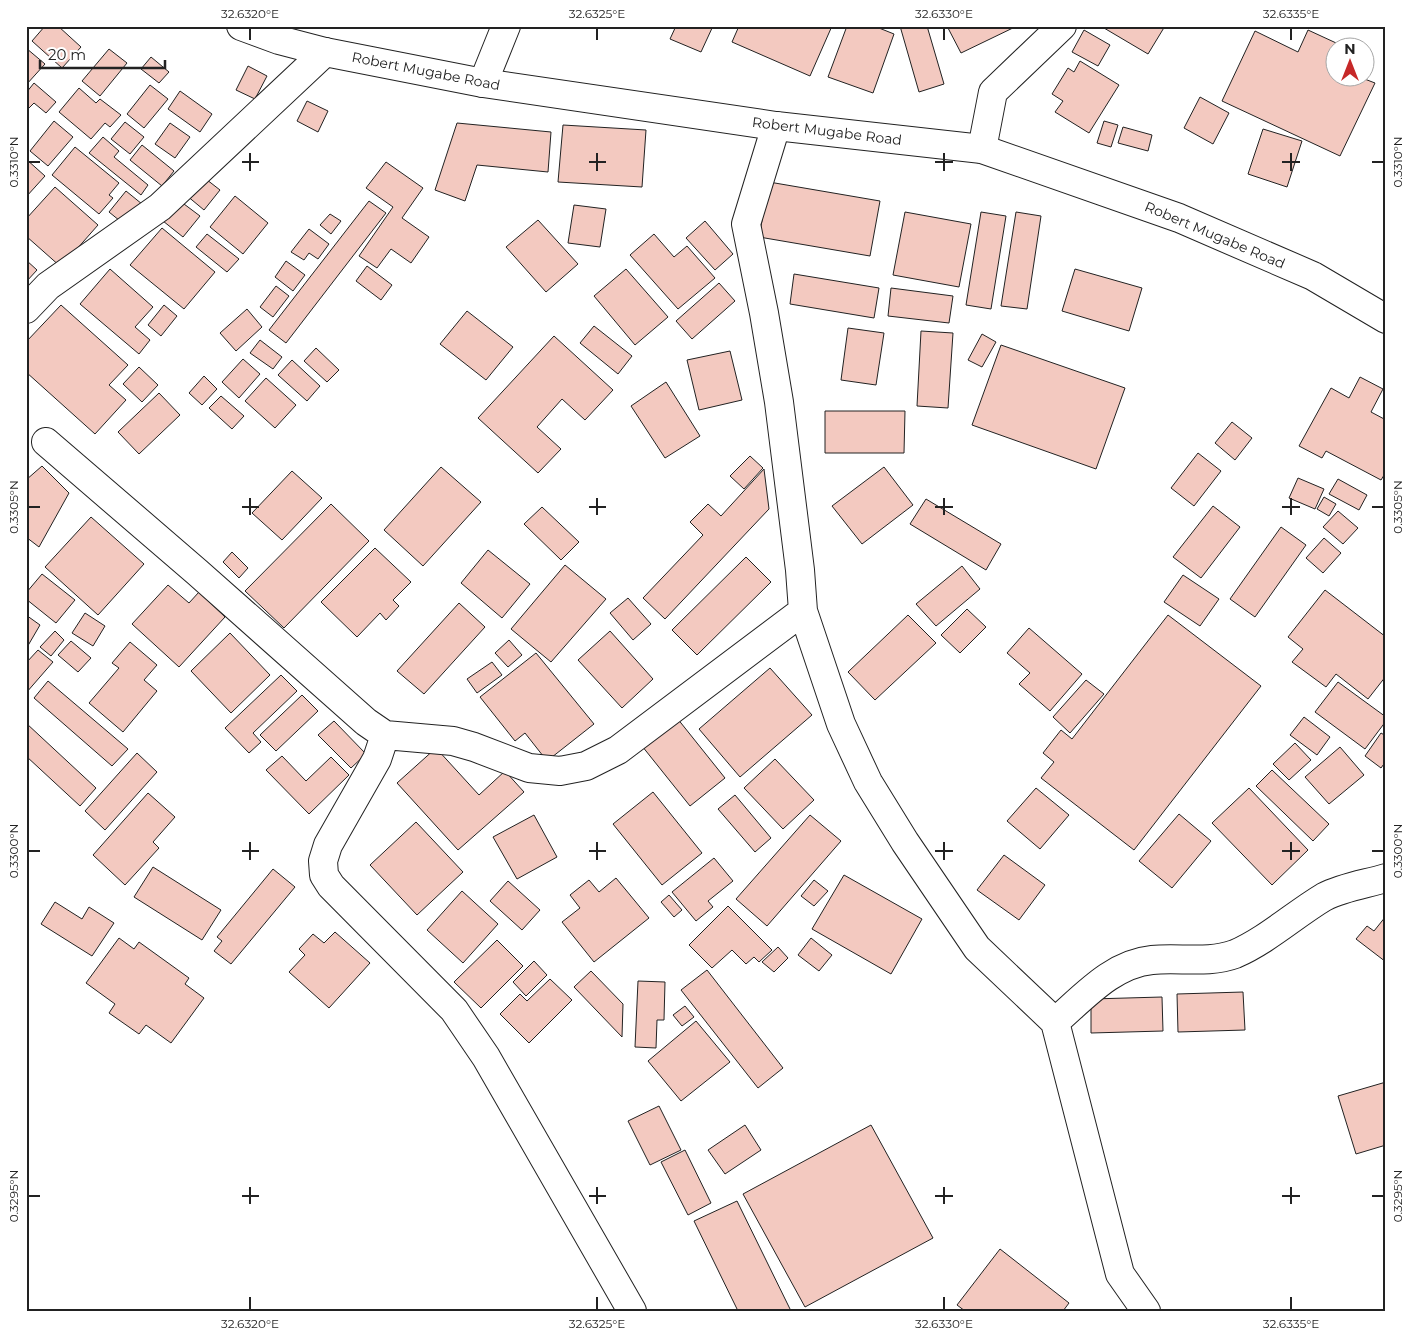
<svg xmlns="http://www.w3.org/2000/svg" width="1412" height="1337" font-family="Montserrat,sans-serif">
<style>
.building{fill:#f3c9c0;stroke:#222}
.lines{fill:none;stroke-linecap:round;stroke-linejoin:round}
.minor-casing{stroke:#222;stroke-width:30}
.tertiary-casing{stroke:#222;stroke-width:30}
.minor{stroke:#fff;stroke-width:28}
.tertiary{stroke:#fff;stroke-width:28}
.ticks{fill:none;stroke:#222;stroke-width:2}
.labels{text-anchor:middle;stroke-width:4;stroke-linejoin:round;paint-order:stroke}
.street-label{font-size:14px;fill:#222;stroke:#fff}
.neatline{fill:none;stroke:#222;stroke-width:2}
.ticks-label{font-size:12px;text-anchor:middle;fill:#222}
</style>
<rect width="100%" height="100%" fill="#fff"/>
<!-- building -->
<path class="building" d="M 45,26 L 58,26 L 81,47 L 62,68 L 32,41 Z
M 676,26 L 713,26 L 701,52 L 670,39 Z
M 739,26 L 832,26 L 810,76 L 732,42 Z
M 847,26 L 874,26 L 894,34 L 873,93 L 828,77 Z
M 900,26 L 927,26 L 944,84 L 919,92 Z
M 951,26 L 1017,26 L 961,53 L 948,28 Z
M 1105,26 L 1165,26 L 1148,54 L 1104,28 Z
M 1084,30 L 1110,45 L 1098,66 L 1072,52 Z
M 1308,30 L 1347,48 L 1334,48 L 1334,78 L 1362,78 L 1375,83 L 1340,156 L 1222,101 L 1255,31 L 1298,52 Z
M 26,48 L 45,64 L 26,85 Z
M 109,49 L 127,63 L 100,96 L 82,81 Z
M 151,57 L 169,72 L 159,83 L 141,69 Z
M 1080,61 L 1119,85 L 1089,133 L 1055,112 L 1063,101 L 1052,94 L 1068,68 L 1074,72 Z
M 248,66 L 267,76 L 255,99 L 236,90 Z
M 34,83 L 56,102 L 46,113 L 34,103 L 28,109 L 26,107 L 26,93 Z
M 150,85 L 168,99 L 144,128 L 127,114 Z
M 79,88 L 96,103 L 100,99 L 121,115 L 110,127 L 105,123 L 91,139 L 59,112 Z
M 180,91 L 212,114 L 200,132 L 168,109 Z
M 1200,97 L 1229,113 L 1213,144 L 1184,128 Z
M 307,101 L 328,111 L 318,132 L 297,121 Z
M 54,121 L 73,137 L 48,166 L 30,151 Z
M 1104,121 L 1118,125 L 1111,147 L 1097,143 Z
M 125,122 L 144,137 L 130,154 L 111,139 Z
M 170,123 L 190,137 L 175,158 L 155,144 Z
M 457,123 L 551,132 L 548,172 L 477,165 L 465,201 L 435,190 Z
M 563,125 L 646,130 L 642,187 L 558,182 Z
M 1123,127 L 1152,135 L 1148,151 L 1118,143 Z
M 1263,129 L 1302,141 L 1287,187 L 1248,174 Z
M 103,137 L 119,151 L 114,157 L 148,185 L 141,195 L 89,153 Z
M 142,145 L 174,171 L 162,186 L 130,160 Z
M 75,147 L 119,183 L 109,195 L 113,198 L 99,214 L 52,175 Z
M 26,159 L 45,176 L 26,197 Z
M 386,162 L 423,188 L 402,218 L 429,237 L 411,263 L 391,249 L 377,268 L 359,256 L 393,207 L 366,188 Z
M 202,176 L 220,190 L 204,210 L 186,195 Z
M 769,182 L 880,201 L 870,256 L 759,237 Z
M 55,187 L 98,225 L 61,267 L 26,236 L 26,219 Z
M 126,191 L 142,204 L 125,225 L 109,212 Z
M 235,196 L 268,223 L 243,254 L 210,227 Z
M 180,201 L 200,216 L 183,237 L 163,221 Z
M 369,201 L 386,213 L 286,343 L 269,330 Z
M 574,205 L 606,209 L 600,247 L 568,243 Z
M 905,212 L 971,224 L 959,287 L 893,275 Z
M 981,212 L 1006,216 L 991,309 L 966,305 Z
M 1016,212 L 1041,216 L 1027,309 L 1001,306 Z
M 330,214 L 341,221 L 331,234 L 320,225 Z
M 538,220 L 578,264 L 546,292 L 506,247 Z
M 705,221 L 733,254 L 715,270 L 686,238 Z
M 162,228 L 215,272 L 184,309 L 130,265 Z
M 309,229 L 329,244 L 318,259 L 309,253 L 304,260 L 291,252 Z
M 207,234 L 239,259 L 227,272 L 196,247 Z
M 654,234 L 674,257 L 687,246 L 715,278 L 678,309 L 630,255 Z
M 26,260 L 37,270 L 26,282 Z
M 286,261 L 305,275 L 293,291 L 275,277 Z
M 367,266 L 392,285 L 381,300 L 356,281 Z
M 110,269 L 153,307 L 135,327 L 150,340 L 139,354 L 80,304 Z
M 626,269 L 668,317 L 635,345 L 594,296 Z
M 1075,269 L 1142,288 L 1129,331 L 1062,311 Z
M 794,274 L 879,288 L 874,318 L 790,304 Z
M 719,283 L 735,301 L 692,339 L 676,321 Z
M 276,286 L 289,296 L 273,317 L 260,307 Z
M 891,288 L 953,296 L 949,323 L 888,316 Z
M 61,305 L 128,365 L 109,385 L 126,400 L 95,434 L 26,372 L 26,342 Z
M 164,305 L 177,316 L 161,336 L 148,325 Z
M 247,309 L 262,327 L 236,351 L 220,333 Z
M 467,311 L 513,347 L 486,380 L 440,344 Z
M 594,326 L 632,356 L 618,374 L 580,343 Z
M 848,328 L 884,333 L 876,385 L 841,380 Z
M 921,331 L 953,333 L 948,408 L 917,406 Z
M 982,334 L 996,342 L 982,367 L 968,360 Z
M 554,336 L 613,390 L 585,420 L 562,399 L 537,427 L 561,449 L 538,473 L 478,418 Z
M 260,340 L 282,357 L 273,369 L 250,353 Z
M 1001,345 L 1125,388 L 1096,469 L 972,425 Z
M 316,348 L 339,370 L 327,382 L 304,361 Z
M 730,351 L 742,400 L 699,410 L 687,360 Z
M 243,359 L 260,374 L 239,398 L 222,382 Z
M 292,360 L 320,386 L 307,401 L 278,375 Z
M 139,367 L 158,385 L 142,402 L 123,384 Z
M 204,376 L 217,389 L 202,405 L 189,393 Z
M 1360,377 L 1383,389 L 1371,412 L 1386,420 L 1386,472 L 1381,480 L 1326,451 L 1322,458 L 1299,446 L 1331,388 L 1349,398 Z
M 266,378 L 296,405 L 275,428 L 245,401 Z
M 666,382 L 700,436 L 665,458 L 631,406 Z
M 159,393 L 180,415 L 139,454 L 118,432 Z
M 221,396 L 244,416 L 232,429 L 209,408 Z
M 825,411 L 905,411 L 904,453 L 825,453 Z
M 1232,422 L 1252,438 L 1235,460 L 1215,443 Z
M 1198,453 L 1221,471 L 1194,506 L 1171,488 Z
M 750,456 L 763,468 L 744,489 L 730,476 Z
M 42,466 L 69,493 L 39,547 L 26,537 L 26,480 Z
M 441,467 L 481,502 L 423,566 L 384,530 Z
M 884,467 L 913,505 L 862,544 L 832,506 Z
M 764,469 L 769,509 L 665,619 L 643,598 L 703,535 L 690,522 L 708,504 L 721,516 Z
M 292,471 L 322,498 L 282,540 L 252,513 Z
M 1298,478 L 1324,489 L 1315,509 L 1289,498 Z
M 1338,479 L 1367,495 L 1359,510 L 1329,494 Z
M 1324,497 L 1336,504 L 1329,516 L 1317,509 Z
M 926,499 L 1001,544 L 986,570 L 910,524 Z
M 331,504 L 369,541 L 284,628 L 245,591 Z
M 1213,506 L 1240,527 L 1201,578 L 1173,557 Z
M 542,507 L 579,542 L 561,560 L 524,524 Z
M 1338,511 L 1358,528 L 1343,544 L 1323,527 Z
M 91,517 L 144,564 L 98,615 L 45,567 Z
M 1281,527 L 1306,545 L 1255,617 L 1230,599 Z
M 1324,538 L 1341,553 L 1323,573 L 1306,558 Z
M 375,548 L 411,582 L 393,600 L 399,606 L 386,620 L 380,613 L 357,637 L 321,602 Z
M 488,550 L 530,584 L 502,618 L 461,583 Z
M 232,552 L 248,568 L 239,578 L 223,562 Z
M 746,557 L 771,582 L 697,655 L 672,630 Z
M 565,565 L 606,599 L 551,662 L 511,629 Z
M 962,566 L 980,589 L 936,626 L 916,604 Z
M 42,574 L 75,600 L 56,623 L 26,599 L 26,593 Z
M 1183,575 L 1219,599 L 1200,626 L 1164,602 Z
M 168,585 L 189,603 L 199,592 L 225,617 L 179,667 L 132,624 Z
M 1325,590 L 1386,637 L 1386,676 L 1368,699 L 1336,674 L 1326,687 L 1292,662 L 1303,649 L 1288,637 Z
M 628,598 L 651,624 L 633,640 L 610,613 Z
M 459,603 L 485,627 L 424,694 L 397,671 Z
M 967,609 L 986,627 L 960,653 L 941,635 Z
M 85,613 L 105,626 L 93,646 L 72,633 Z
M 26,615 L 40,625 L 26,649 Z
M 908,615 L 936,643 L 875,700 L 848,672 Z
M 1168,615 L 1261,686 L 1134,850 L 1041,778 L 1054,762 L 1043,753 L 1061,730 L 1072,739 Z
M 1029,628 L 1082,674 L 1050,711 L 1019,684 L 1030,673 L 1007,653 Z
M 55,631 L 64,640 L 51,656 L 40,647 Z
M 610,631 L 653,679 L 622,708 L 578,660 Z
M 230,633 L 270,675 L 231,713 L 191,671 Z
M 509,640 L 522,655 L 508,667 L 495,653 Z
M 71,641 L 91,658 L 78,672 L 58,655 Z
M 130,642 L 157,665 L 144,680 L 157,691 L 123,732 L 89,703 L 119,668 L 112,663 Z
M 38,650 L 53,662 L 26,693 L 26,663 Z
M 536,653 L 594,724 L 547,761 L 525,733 L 515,741 L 480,697 Z
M 492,662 L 502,675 L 477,693 L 467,679 Z
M 770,668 L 812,715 L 740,777 L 699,729 Z
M 281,675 L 297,691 L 253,733 L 261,742 L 249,753 L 225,728 Z
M 1086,680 L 1104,694 L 1070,733 L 1053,717 Z
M 48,681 L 128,749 L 112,766 L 34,698 Z
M 1338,682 L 1386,717 L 1386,721 L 1365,749 L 1315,712 Z
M 302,695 L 318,711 L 276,751 L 260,735 Z
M 1304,717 L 1330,737 L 1317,755 L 1290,735 Z
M 677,718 L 725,778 L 690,806 L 642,746 Z
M 334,721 L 366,754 L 351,768 L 318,735 Z
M 26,723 L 96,788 L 80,806 L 26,756 Z
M 1381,733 L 1386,736 L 1386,761 L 1381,768 L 1365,756 Z
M 1295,743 L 1311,760 L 1289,780 L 1273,764 Z
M 1340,747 L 1364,775 L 1329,804 L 1305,777 Z
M 436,748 L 479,795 L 505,771 L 524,792 L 458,850 L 397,783 Z
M 137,753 L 157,772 L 105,830 L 85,811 Z
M 282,756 L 306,781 L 331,757 L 349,775 L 309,814 L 266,770 Z
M 775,759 L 814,800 L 783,829 L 744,788 Z
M 1272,770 L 1329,824 L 1313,841 L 1256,786 Z
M 1036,788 L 1069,815 L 1040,849 L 1007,821 Z
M 1249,788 L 1308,850 L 1272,885 L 1212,823 Z
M 653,792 L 702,853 L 662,885 L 613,824 Z
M 148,793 L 175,817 L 153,842 L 159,848 L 125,885 L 93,855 Z
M 735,795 L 771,838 L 755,852 L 718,809 Z
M 1179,814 L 1211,841 L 1172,888 L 1139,861 Z
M 534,815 L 557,857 L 517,879 L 493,837 Z
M 810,815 L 841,841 L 767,926 L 736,899 Z
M 416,822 L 463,872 L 417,915 L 370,865 Z
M 1004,855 L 1045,885 L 1019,920 L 977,890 Z
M 714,858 L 733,881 L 708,901 L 713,907 L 696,921 L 672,892 Z
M 153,867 L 221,910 L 202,940 L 134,897 Z
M 273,869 L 295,887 L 231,964 L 214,951 L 222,941 L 217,937 Z
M 844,875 L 922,919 L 891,974 L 812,929 Z
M 616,878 L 649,918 L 594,962 L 562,922 L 580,908 L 570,895 L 589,880 L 599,892 Z
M 814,880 L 828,891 L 814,906 L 801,896 Z
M 508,881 L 540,910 L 522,930 L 490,901 Z
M 462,891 L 498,924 L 463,963 L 427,930 Z
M 669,895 L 682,910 L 674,917 L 661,902 Z
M 55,902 L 82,919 L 89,907 L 114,923 L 92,956 L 41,924 Z
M 728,906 L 772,950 L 759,962 L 754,957 L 746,964 L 732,950 L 712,968 L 689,945 Z
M 1386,916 L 1386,962 L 1356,939 L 1367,926 L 1374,931 Z
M 335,932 L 370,963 L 329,1008 L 289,972 L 305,955 L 299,949 L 313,934 L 324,943 Z
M 119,938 L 134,949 L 139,942 L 189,978 L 185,984 L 204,998 L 171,1043 L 146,1025 L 139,1034 L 109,1013 L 115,1004 L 86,983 Z
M 811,938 L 832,955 L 819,971 L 798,955 Z
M 497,940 L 523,966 L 481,1008 L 454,982 Z
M 778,947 L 788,958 L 774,972 L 762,962 Z
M 534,961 L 547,975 L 526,996 L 513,982 Z
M 707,970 L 783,1068 L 758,1088 L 681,990 Z
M 591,971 L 623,1004 L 622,1037 L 574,987 Z
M 550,979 L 572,1000 L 529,1043 L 500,1014 L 520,994 L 527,1001 Z
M 638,981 L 665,982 L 664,1020 L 657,1020 L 656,1048 L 635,1047 Z
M 1243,992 L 1245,1030 L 1178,1032 L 1177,994 Z
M 1162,997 L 1163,1031 L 1091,1033 L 1091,999 Z
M 685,1006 L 694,1017 L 682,1026 L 673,1015 Z
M 696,1021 L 730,1062 L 681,1101 L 648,1061 Z
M 1386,1082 L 1386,1145 L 1356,1154 L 1338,1096 Z
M 659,1106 L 681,1150 L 650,1165 L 628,1121 Z
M 745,1125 L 761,1150 L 725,1174 L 708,1150 Z
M 871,1125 L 933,1238 L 805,1307 L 743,1194 Z
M 685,1150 L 711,1203 L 688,1215 L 661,1162 Z
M 737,1201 L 791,1311 L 738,1311 L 694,1221 Z
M 1000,1249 L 1069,1303 L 1063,1311 L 965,1311 L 957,1305 Z"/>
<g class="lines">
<!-- minor casing -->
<g class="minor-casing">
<path id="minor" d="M 483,83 L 506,26
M 776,126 L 746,224 L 764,313 L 779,402 L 800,570 L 803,611 L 841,724 L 868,782 L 905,842 L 977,948 L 1055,1022 L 1120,1274 L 1146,1311
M 982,149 L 993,92 L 1062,26
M 26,309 L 48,286 L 160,207 L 325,52
M 46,442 L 197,572 L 366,722 L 385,735 L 453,741 L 474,747 L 529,768 L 560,771 L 586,766 L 618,750 L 803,611
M 385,735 L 377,759 L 328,845 L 323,861 L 324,875 L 331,886 L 454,1010 L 486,1057 L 632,1311
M 1055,1022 C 1084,997 1112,964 1152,960 C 1179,957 1208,964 1235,954 C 1267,940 1294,915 1324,897 C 1343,887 1366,884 1386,878"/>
</g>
<!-- tertiary casing -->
<g class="tertiary-casing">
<path id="tertiary" d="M 241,26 L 279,40 L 325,52 L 483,83 L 776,126 L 982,149 L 1179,218 L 1313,276 L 1386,319"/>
</g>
<!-- minor -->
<use href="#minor" class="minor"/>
<!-- tertiary -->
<use href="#tertiary" class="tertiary"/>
</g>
<!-- ticks -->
<path class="ticks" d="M 250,28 L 250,40M 597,28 L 597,40M 944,28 L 944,40M 1291,28 L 1291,40M 250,153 L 250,171M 597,153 L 597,171M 944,153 L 944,171M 1291,153 L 1291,171M 28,162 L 40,162M 242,162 L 259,162M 589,162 L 606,162M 935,162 L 953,162M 1282,162 L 1300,162M 1372,162 L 1384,162M 250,498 L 250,515M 597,498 L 597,515M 944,498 L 944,515M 1291,498 L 1291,515M 28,507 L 40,507M 242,507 L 259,507M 589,507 L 606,507M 935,507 L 953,507M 1282,507 L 1300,507M 1372,507 L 1384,507M 250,842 L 250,860M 597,842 L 597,860M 944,842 L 944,860M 1291,842 L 1291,860M 28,851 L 40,851M 242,851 L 259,851M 589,851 L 606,851M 935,851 L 953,851M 1282,851 L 1300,851M 1372,851 L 1384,851M 250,1187 L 250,1204M 597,1187 L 597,1204M 944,1187 L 944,1204M 1291,1187 L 1291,1204M 28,1196 L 40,1196M 242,1196 L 259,1196M 589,1196 L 606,1196M 935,1196 L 953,1196M 1282,1196 L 1300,1196M 1372,1196 L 1384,1196M 250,1297 L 250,1310M 597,1297 L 597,1310M 944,1297 L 944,1310M 1291,1297 L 1291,1310"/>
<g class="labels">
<!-- street labels -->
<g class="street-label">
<text transform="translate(426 71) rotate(11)" y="5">Robert Mugabe Road</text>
<text transform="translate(827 131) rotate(7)" y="5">Robert Mugabe Road</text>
<text transform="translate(1215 235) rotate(23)" y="5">Robert Mugabe Road</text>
</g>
</g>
<!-- border -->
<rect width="1412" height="1337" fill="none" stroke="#ffffff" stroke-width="55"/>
<!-- north arrow -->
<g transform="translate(1350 62)"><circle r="24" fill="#ffffff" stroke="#a7a7a7"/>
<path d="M0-4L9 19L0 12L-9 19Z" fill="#c62828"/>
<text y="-8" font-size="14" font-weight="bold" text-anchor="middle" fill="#222222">N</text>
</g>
<!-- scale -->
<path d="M40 60v8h125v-8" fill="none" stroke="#222222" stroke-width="2.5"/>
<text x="48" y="60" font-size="15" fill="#222222" stroke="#ffffff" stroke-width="4" paint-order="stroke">20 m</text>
<rect x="28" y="28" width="1356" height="1282" class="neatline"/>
<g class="ticks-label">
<text x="250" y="18">32.6320°E</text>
<text x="597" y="18">32.6325°E</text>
<text x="944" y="18">32.6330°E</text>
<text x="1291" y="18">32.6335°E</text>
<text transform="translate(14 162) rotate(-90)" y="4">0.3310°N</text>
<text transform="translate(1398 162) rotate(-90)" y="4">0.3310°N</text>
<text transform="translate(14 507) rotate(-90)" y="4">0.3305°N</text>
<text transform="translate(1398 507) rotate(-90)" y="4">0.3305°N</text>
<text transform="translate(14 851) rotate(-90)" y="4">0.3300°N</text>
<text transform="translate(1398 851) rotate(-90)" y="4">0.3300°N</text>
<text transform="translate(14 1196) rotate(-90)" y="4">0.3295°N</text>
<text transform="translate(1398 1196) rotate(-90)" y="4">0.3295°N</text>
<text x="250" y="1328">32.6320°E</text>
<text x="597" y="1328">32.6325°E</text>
<text x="944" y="1328">32.6330°E</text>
<text x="1291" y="1328">32.6335°E</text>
</g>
</svg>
